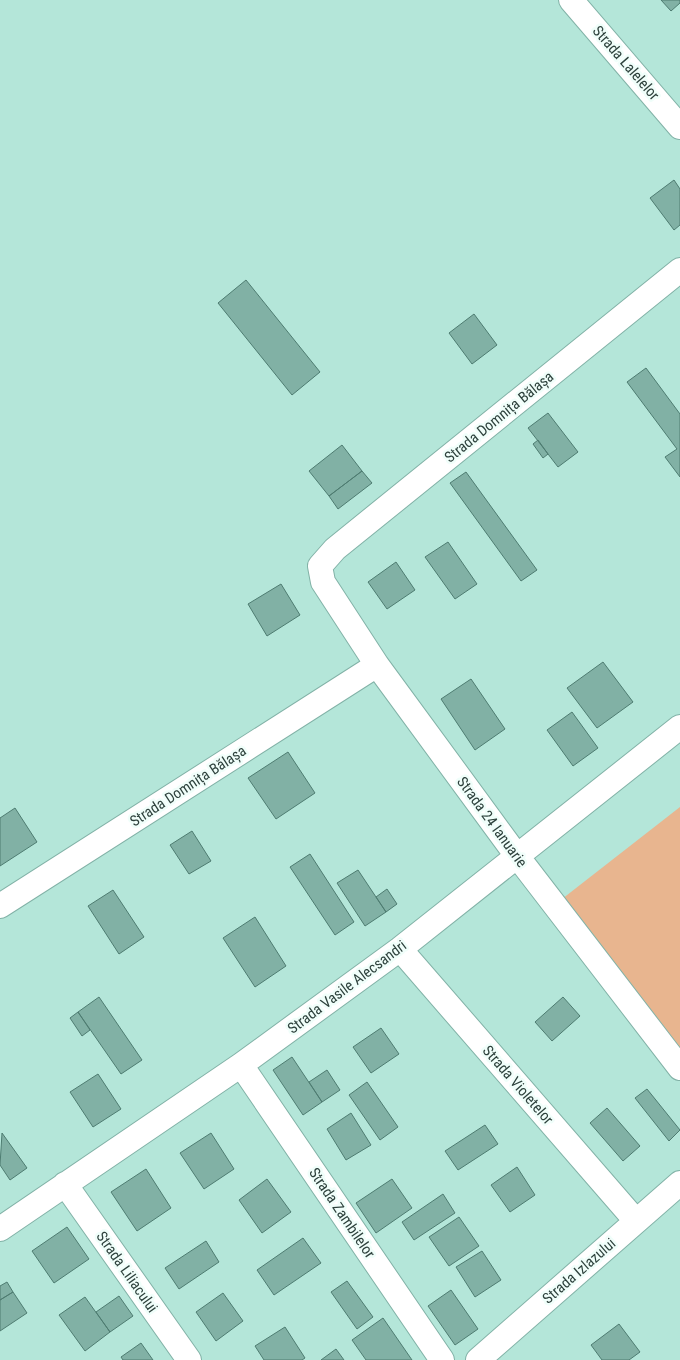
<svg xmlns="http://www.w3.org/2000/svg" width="680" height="1360" font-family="'Roboto Condensed',sans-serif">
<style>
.green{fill:#e8b58f}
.building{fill:#81b1a5;stroke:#4e7c71}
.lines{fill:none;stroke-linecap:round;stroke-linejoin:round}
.street-casing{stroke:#82b2a7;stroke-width:26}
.street{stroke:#fff;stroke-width:24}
.labels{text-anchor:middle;stroke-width:5;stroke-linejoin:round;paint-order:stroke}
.street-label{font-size:15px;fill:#2d413c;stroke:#f0fefa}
</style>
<rect width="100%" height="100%" fill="#b4e6d9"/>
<!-- green -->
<path class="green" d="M 680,807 L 680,1048 L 562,899 Z"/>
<!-- building -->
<path class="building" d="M 661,0 L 680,0 L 680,3 L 671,11 Z
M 674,180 L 680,189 L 680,225 L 674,230 L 650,198 Z
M 246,280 L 320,372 L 292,395 L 218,303 Z
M 474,314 L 497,345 L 472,364 L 449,333 Z
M 646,368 L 680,414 L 680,477 L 665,457 L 677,449 L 627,382 Z
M 548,413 L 578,452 L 558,467 L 528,428 Z
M 538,440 L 548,454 L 543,458 L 533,444 Z
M 342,445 L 362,471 L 329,496 L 309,471 Z
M 362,471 L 372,483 L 338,509 L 329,496 Z
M 466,472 L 537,570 L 521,581 L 450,483 Z
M 448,542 L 477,584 L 455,599 L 425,557 Z
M 396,562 L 415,590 L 387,609 L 368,582 Z
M 281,584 L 300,615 L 267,636 L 248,604 Z
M 603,662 L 633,702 L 597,728 L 567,688 Z
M 471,679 L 505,729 L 475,750 L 441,699 Z
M 572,712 L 598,748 L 573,766 L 547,730 Z
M 288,752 L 315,793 L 276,819 L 248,778 Z
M 15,808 L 37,842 L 0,866 L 0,818 Z
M 192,831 L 211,861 L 189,874 L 170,845 Z
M 310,854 L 354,922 L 335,935 L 290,867 Z
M 358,870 L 386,912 L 365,926 L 337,883 Z
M 387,889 L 397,904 L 386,912 L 376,897 Z
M 113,890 L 144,937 L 119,954 L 88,906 Z
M 255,917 L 286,966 L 255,987 L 223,938 Z
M 99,997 L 142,1060 L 121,1074 L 78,1012 Z
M 563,997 L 580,1016 L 552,1041 L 535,1022 Z
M 78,1012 L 90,1030 L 82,1036 L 70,1018 Z
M 381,1028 L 399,1054 L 371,1073 L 353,1047 Z
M 292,1057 L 322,1102 L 303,1115 L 273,1070 Z
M 327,1070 L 340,1090 L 322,1102 L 309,1082 Z
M 98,1074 L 121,1109 L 93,1127 L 70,1092 Z
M 367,1082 L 398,1127 L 380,1140 L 349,1095 Z
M 647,1089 L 680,1130 L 669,1141 L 635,1098 Z
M 607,1108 L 640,1146 L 623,1161 L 590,1123 Z
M 351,1113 L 371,1145 L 346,1160 L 327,1129 Z
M 485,1125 L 498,1144 L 458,1170 L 445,1151 Z
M 2,1133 L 27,1168 L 10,1180 L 0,1165 Z
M 211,1133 L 234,1169 L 204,1189 L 180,1153 Z
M 517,1167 L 535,1195 L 510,1212 L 491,1185 Z
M 146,1169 L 171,1208 L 137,1231 L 111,1192 Z
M 267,1179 L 291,1212 L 262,1233 L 239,1200 Z
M 392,1179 L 412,1208 L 376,1233 L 356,1203 Z
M 443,1194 L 455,1213 L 414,1240 L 402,1222 Z
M 459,1217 L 479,1246 L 449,1266 L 429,1237 Z
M 67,1227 L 89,1259 L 54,1283 L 32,1251 Z
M 303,1238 L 321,1263 L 274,1295 L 257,1270 Z
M 206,1241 L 219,1262 L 179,1289 L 165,1268 Z
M 482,1251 L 501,1280 L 475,1297 L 456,1267 Z
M 347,1281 L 373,1317 L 357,1329 L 331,1292 Z
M 7,1282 L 13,1292 L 0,1300 L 0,1286 Z
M 451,1290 L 478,1329 L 455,1345 L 428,1306 Z
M 13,1292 L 27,1313 L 0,1331 L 0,1300 Z
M 223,1293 L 243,1321 L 216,1341 L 196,1312 Z
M 119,1296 L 133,1316 L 110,1332 L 96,1312 Z
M 85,1297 L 110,1332 L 85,1351 L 59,1315 Z
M 383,1318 L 412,1360 L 366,1360 L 352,1340 Z
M 619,1324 L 640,1352 L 629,1360 L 602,1360 L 591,1345 Z
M 285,1327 L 305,1358 L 302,1360 L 264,1360 L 255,1346 Z
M 141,1343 L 153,1360 L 123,1360 L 121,1357 Z
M 336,1349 L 344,1360 L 321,1360 Z"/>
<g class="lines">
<!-- street casing -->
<g class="street-casing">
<path id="street" d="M 571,0 L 680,127
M 680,270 L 335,549 L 320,566 L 323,582 L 377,665 L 517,856 L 680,1068
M 0,906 L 377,665
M 400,949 L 636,1221
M 241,1065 L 442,1360
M 65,1184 L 189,1360
M 0,1229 L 241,1065 L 400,949 L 680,727
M 478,1360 L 680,1183"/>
</g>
<!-- street -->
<use href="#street" class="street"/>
</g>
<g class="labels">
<!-- street labels -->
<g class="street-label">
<text transform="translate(626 63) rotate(49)" y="5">Strada Lalelelor</text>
<text transform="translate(499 417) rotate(-39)" y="5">Strada Domnița Bălașa</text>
<text transform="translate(188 786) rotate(-33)" y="5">Strada Domnița Bălașa</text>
<text transform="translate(492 822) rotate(54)" y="5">Strada 24 Ianuarie</text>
<text transform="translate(347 987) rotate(-37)" y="5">Strada Vasile Alecsandri</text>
<text transform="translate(518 1085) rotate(49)" y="5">Strada Violetelor</text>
<text transform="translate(342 1213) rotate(56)" y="5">Strada Zambilelor</text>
<text transform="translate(579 1271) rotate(-41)" y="5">Strada Izlazului</text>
<text transform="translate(127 1272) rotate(55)" y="5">Strada Liliacului</text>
</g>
</g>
</svg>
